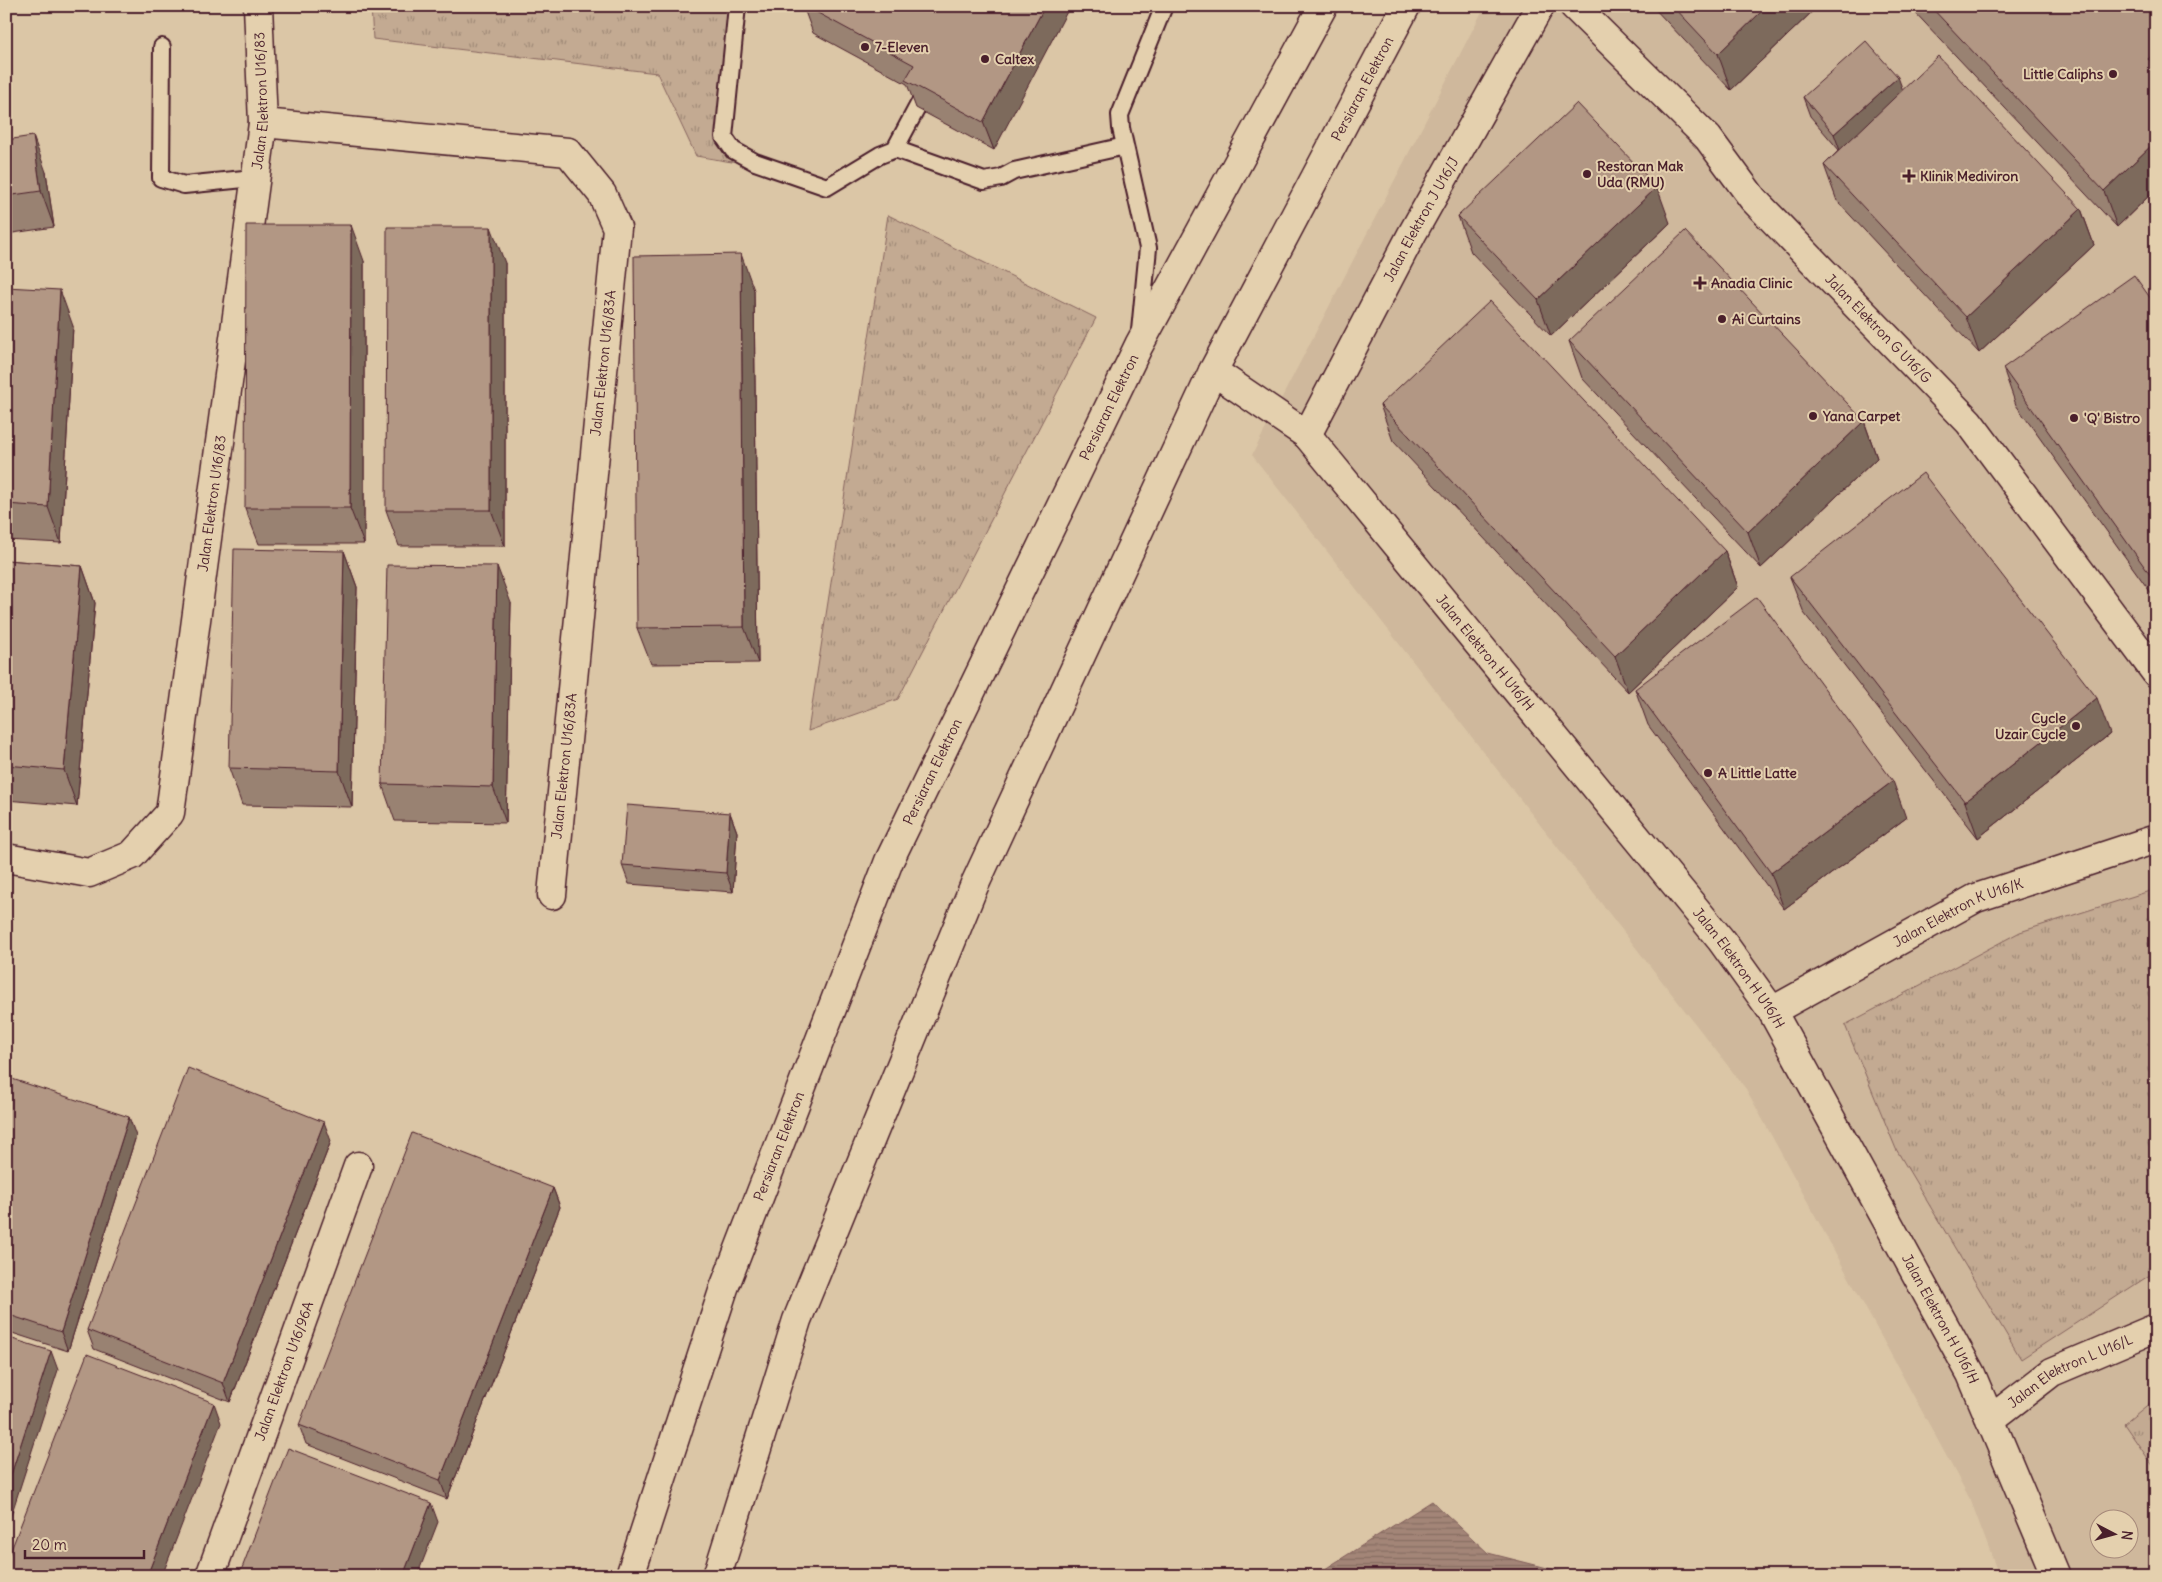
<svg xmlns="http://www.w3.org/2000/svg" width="2162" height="1582" font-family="Delius,sans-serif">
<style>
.built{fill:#cfb89c;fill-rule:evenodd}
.grass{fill:url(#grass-tufts);stroke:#86645e}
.water{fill:url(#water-rules);stroke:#7f5c59}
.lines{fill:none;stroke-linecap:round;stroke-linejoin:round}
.service-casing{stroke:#4a1f2b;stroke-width:20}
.minor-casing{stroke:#4a1f2b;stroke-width:31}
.secondary-casing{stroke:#4a1f2b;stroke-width:31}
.service{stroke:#e4d0ae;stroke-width:16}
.minor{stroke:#e4d0ae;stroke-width:28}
.secondary{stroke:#e4d0ae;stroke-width:28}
.wall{fill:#998272;stroke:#4a1f2b}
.shaded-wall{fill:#7d6a5c;stroke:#4a1f2b}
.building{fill:#b29784;stroke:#4a1f2b}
.poi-dot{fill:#4a1f2b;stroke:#e4d0ae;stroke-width:2}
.labels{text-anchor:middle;stroke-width:4;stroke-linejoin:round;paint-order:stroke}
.poi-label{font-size:14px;font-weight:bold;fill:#4a1f2b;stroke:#e4d0ae;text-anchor:start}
.street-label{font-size:14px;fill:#4a1f2b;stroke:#e4d0ae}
</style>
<defs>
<pattern id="grass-tufts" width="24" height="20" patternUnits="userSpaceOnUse" patternTransform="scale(1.25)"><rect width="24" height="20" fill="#c3aa92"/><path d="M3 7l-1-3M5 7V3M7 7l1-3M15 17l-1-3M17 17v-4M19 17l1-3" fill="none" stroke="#a08a77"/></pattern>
<pattern id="water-rules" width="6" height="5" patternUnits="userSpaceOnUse" patternTransform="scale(1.25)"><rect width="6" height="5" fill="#a38577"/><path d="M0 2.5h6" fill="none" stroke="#876c62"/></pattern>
</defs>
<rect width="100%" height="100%" fill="#dbc6a6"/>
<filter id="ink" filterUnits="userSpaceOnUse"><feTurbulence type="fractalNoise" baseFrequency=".02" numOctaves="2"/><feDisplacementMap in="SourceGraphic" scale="10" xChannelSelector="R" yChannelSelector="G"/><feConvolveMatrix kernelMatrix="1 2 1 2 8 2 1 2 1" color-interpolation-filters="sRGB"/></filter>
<g filter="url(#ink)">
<!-- built -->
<path class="built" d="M 1485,6 L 2156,6 L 2156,1576 L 1999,1576 L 1971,1501 L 1746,1089 L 1252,455 ZM 2100,1520 L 2130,1520 L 2130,1550 L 2100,1550 Z"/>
<!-- grass -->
<path class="grass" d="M 371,6 L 740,6 L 732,162 L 696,156 L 657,73 L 373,39 Z
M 888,215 L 1096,318 L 898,699 L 808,731 Z
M 2156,889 L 2156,1271 L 2021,1359 L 1896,1149 L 1845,1025 L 2020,932 Z
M 2156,1398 L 2156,1470 L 2124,1424 Z"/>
<!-- water -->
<path class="water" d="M 1432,1501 L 1488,1553 L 1579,1576 L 1314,1576 Z"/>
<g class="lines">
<!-- service casing -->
<g class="service-casing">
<path id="service" d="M 737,6 L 724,137 L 733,150 L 755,162 L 827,187 L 880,155 L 895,149 L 984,181 L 1001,178 L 1014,171 L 1125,146
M 162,47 L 161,178 L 184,185 L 254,178
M 895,149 L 927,89
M 1140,331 L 1148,248 L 1121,128 L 1120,115 L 1164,6"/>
</g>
<!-- minor casing -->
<g class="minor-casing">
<g id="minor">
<path id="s1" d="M 1574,6 L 1708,138 L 1753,199 L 1969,422 L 2156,673"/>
<path d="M 263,123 L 568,152 L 602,194 L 617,228 L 552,895"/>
<path id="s2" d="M 1213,371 L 1307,435 L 1721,940 L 1772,1011 L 1971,1374 L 2056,1576"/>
<path id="s3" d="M 1307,435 L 1412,234 L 1540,6"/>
<path id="s4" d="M 6,858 L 89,873 L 132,855 L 170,813 L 263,123 L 258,6"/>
<path id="s5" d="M 1772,1011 L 1976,898 L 2156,839"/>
<path id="s6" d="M 1990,1420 L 2052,1372 L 2156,1328"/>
<path id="s7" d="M 210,1576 L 358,1166"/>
</g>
</g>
<!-- secondary casing -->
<g class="secondary-casing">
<g id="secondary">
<path id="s8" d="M 630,1576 L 724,1288 L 889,861 L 1139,345 L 1323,6"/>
<path id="s9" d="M 717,1576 L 797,1320 L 974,886 L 1213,371 L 1406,6"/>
</g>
</g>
<!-- service -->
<use href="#service" class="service"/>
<!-- minor -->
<use href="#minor" class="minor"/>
<!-- secondary -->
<use href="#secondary" class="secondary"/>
</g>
<!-- wall -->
<path class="wall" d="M 803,6 L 937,6 L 943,9 L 994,150 L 916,108 L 907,84 L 813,33 Z
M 1652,6 L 1818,6 L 1731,90 Z
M 1909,6 L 2156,6 L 2156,189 L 2117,227 Z
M 1903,90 L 2081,209 L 2094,245 L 1979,353 L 1837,201 L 1824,165 L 1839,150 L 1810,116 L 1803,97 Z
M 6,140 L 46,172 L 54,227 L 6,234 Z
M 1458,216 L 1670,223 L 1551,336 L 1471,252 Z
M 364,261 L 364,544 L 259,544 L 245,508 Z
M 505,263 L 505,546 L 399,546 L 386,510 Z
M 6,287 L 73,326 L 61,543 L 6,540 Z
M 754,290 L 758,663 L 651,664 L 637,628 Z
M 2156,306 L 2156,600 L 2016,405 L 2003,368 Z
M 1569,341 L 1864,421 L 1877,458 L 1761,568 L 1582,378 Z
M 1380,405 L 1725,551 L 1738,587 L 1628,692 L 1393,441 Z
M 344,551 L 357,587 L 352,807 L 242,805 L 229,768 Z
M 6,560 L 82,566 L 95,603 L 77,806 L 6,800 Z
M 1790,577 L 2110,734 L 1978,838 L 1804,613 Z
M 511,603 L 506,823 L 395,821 L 382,784 Z
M 1635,689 L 1906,818 L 1784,909 L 1648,725 Z
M 730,813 L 737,832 L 733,892 L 629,884 L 622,865 Z
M 6,1077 L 136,1136 L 68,1351 L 6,1331 Z
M 331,1141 L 230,1402 L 94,1349 L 87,1330 Z
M 553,1188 L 560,1207 L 447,1499 L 306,1444 L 299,1425 Z"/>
<!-- shaded-wall -->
<path class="shaded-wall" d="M 1045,6 L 1070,6 L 994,150 L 983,122 Z
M 1767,6 L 1818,6 L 1731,90 L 1718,54 Z
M 2156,51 L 2156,80 L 2148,59 Z
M 1898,77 L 1905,96 L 1841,153 L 1834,134 Z
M 33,136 L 46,172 L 54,227 L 41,191 Z
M 2156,141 L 2156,189 L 2117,227 L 2104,191 Z
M 1657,187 L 1670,223 L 1551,336 L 1538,300 Z
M 2081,209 L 2094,245 L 1979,353 L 1966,317 Z
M 351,225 L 364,261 L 364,544 L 350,508 Z
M 491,227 L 505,263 L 505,546 L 491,510 Z
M 741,254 L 754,290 L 758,663 L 744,627 Z
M 60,290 L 73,326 L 61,543 L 48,507 Z
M 1864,421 L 1877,458 L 1761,568 L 1748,532 Z
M 344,551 L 357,587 L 352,807 L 339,771 Z
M 1725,551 L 1738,587 L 1628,692 L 1615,656 Z
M 82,566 L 95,603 L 77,806 L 64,770 Z
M 497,566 L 511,603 L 506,823 L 493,787 Z
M 2097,698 L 2110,734 L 1978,838 L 1965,802 Z
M 1893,781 L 1906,818 L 1784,909 L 1771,873 Z
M 730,813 L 737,832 L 733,892 L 726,873 Z
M 129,1117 L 136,1136 L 68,1351 L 61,1332 Z
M 324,1122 L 331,1141 L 230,1402 L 223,1383 Z
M 553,1188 L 560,1207 L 447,1499 L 440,1480 Z
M 51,1351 L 58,1370 L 6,1531 L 6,1490 Z
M 214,1403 L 221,1423 L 162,1576 L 147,1576 Z
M 431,1503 L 438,1522 L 417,1576 L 403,1576 Z"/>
<!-- building -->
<path class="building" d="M 805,6 L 937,6 L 943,9 L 945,6 L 1045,6 L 983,122 L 905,80 L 914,65 Z
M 1673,6 L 1767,6 L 1718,54 Z
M 1930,6 L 2156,6 L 2156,51 L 2148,59 L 2156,67 L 2156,141 L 2104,191 Z
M 1866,41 L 1898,77 L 1834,134 L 1803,97 Z
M 1938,56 L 2081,209 L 1966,317 L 1824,165 Z
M 1577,103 L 1657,187 L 1538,300 L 1458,216 Z
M 33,136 L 41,191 L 6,196 L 6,140 Z
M 246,225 L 351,225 L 350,508 L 245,508 Z
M 387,227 L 491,227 L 491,510 L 386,510 Z
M 1685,231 L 1864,421 L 1748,532 L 1569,341 Z
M 741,254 L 744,627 L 637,628 L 634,256 Z
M 2134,275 L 2156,306 L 2156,583 L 2003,368 Z
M 6,287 L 60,290 L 48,507 L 6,504 Z
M 1490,301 L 1725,551 L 1615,656 L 1380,405 Z
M 1923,473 L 2097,698 L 1965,802 L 1790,577 Z
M 234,549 L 344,551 L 339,771 L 229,768 Z
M 6,560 L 82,566 L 64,770 L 6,765 Z
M 387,565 L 497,566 L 493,787 L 382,784 Z
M 1757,597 L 1893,781 L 1771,873 L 1635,689 Z
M 627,805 L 730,813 L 726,873 L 622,865 Z
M 188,1068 L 324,1122 L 223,1383 L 87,1330 Z
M 6,1077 L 129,1117 L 61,1332 L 6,1314 Z
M 412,1133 L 553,1188 L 440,1480 L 299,1425 Z
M 6,1337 L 51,1351 L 6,1490 Z
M 87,1354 L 214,1403 L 147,1576 L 6,1576 L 6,1563 Z
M 288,1448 L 431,1503 L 403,1576 L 239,1576 Z"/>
</g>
<!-- markers -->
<g class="poi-dot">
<circle cx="865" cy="47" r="5"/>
<circle cx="985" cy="59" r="5"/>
<circle cx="2113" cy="74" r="5"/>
<circle cx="1587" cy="174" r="5"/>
<path d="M1906.5 168.5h5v5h5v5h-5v5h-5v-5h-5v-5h5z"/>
<path d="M1697.5 275.5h5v5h5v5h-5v5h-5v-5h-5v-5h5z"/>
<circle cx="1722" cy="319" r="5"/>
<circle cx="1813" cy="416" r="5"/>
<circle cx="2074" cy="418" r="5"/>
<circle cx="2076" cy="726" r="5"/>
<circle cx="1708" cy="773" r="5"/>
</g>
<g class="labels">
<!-- poi labels -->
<g class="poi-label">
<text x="875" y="52">7-Eleven</text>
<text x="995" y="64">Caltex</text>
<text x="2103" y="79" text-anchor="end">Little Caliphs</text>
<text x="1597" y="171">Restoran Mak<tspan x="1597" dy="16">Uda (RMU)</tspan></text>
<text x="1920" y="181">Klinik Mediviron</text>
<text x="1711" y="288">Anadia Clinic</text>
<text x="1732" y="324">Ai Curtains</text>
<text x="1823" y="421">Yana Carpet</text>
<text x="2084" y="423">'Q' Bistro</text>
<text x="2066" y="723" text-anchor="end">Cycle<tspan x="2066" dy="16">Uzair Cycle</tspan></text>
<text x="1718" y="778">A Little Latte</text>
</g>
<!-- street labels -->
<g class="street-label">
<text dy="5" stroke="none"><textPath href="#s9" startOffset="1624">Persiaran Elektron</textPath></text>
<text dy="5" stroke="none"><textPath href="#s4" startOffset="906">Jalan Elektron U16/83</textPath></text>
<text dy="5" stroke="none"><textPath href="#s3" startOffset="244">Jalan Elektron J U16/J</textPath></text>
<text dy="5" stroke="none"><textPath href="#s1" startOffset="444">Jalan Elektron G U16/G</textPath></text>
<text transform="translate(603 363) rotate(-84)" y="5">Jalan Elektron U16/83A</text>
<text dy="5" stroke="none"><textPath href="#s8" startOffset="1265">Persiaran Elektron</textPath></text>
<text dy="5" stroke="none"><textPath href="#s4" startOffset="500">Jalan Elektron U16/83</textPath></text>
<text dy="5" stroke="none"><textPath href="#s2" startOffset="395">Jalan Elektron H U16/H</textPath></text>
<text transform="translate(564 766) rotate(-84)" y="5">Jalan Elektron U16/83A</text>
<text dy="5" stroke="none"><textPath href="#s8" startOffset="860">Persiaran Elektron</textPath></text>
<text dy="5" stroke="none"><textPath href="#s5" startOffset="211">Jalan Elektron K U16/K</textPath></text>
<text dy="5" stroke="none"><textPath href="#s2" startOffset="800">Jalan Elektron H U16/H</textPath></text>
<text dy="5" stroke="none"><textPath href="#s8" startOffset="455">Persiaran Elektron</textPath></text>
<text dy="5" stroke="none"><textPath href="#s2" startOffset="1205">Jalan Elektron H U16/H</textPath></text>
<text dy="5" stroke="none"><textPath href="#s7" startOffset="218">Jalan Elektron U16/96A</textPath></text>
<text dy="5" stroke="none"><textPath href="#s6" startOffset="95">Jalan Elektron L U16/L</textPath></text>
</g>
</g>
<!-- margin -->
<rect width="2162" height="1582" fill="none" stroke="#e4d0ae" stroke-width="25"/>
<rect x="12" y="12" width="2137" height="1557" fill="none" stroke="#4a1f2b" stroke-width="2" filter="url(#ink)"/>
<!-- north arrow -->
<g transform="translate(2114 1534) rotate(96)"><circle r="24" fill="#e4d0ae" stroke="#a6897a"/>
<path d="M0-4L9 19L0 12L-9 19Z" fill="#4a1f2b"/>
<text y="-8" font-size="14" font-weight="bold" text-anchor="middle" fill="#4a1f2b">N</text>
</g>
<!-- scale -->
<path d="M25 1550v8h119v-8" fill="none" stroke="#4a1f2b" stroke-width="2.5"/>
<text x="32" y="1550" font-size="15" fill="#4a1f2b" stroke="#e4d0ae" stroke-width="4" paint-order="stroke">20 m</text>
</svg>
